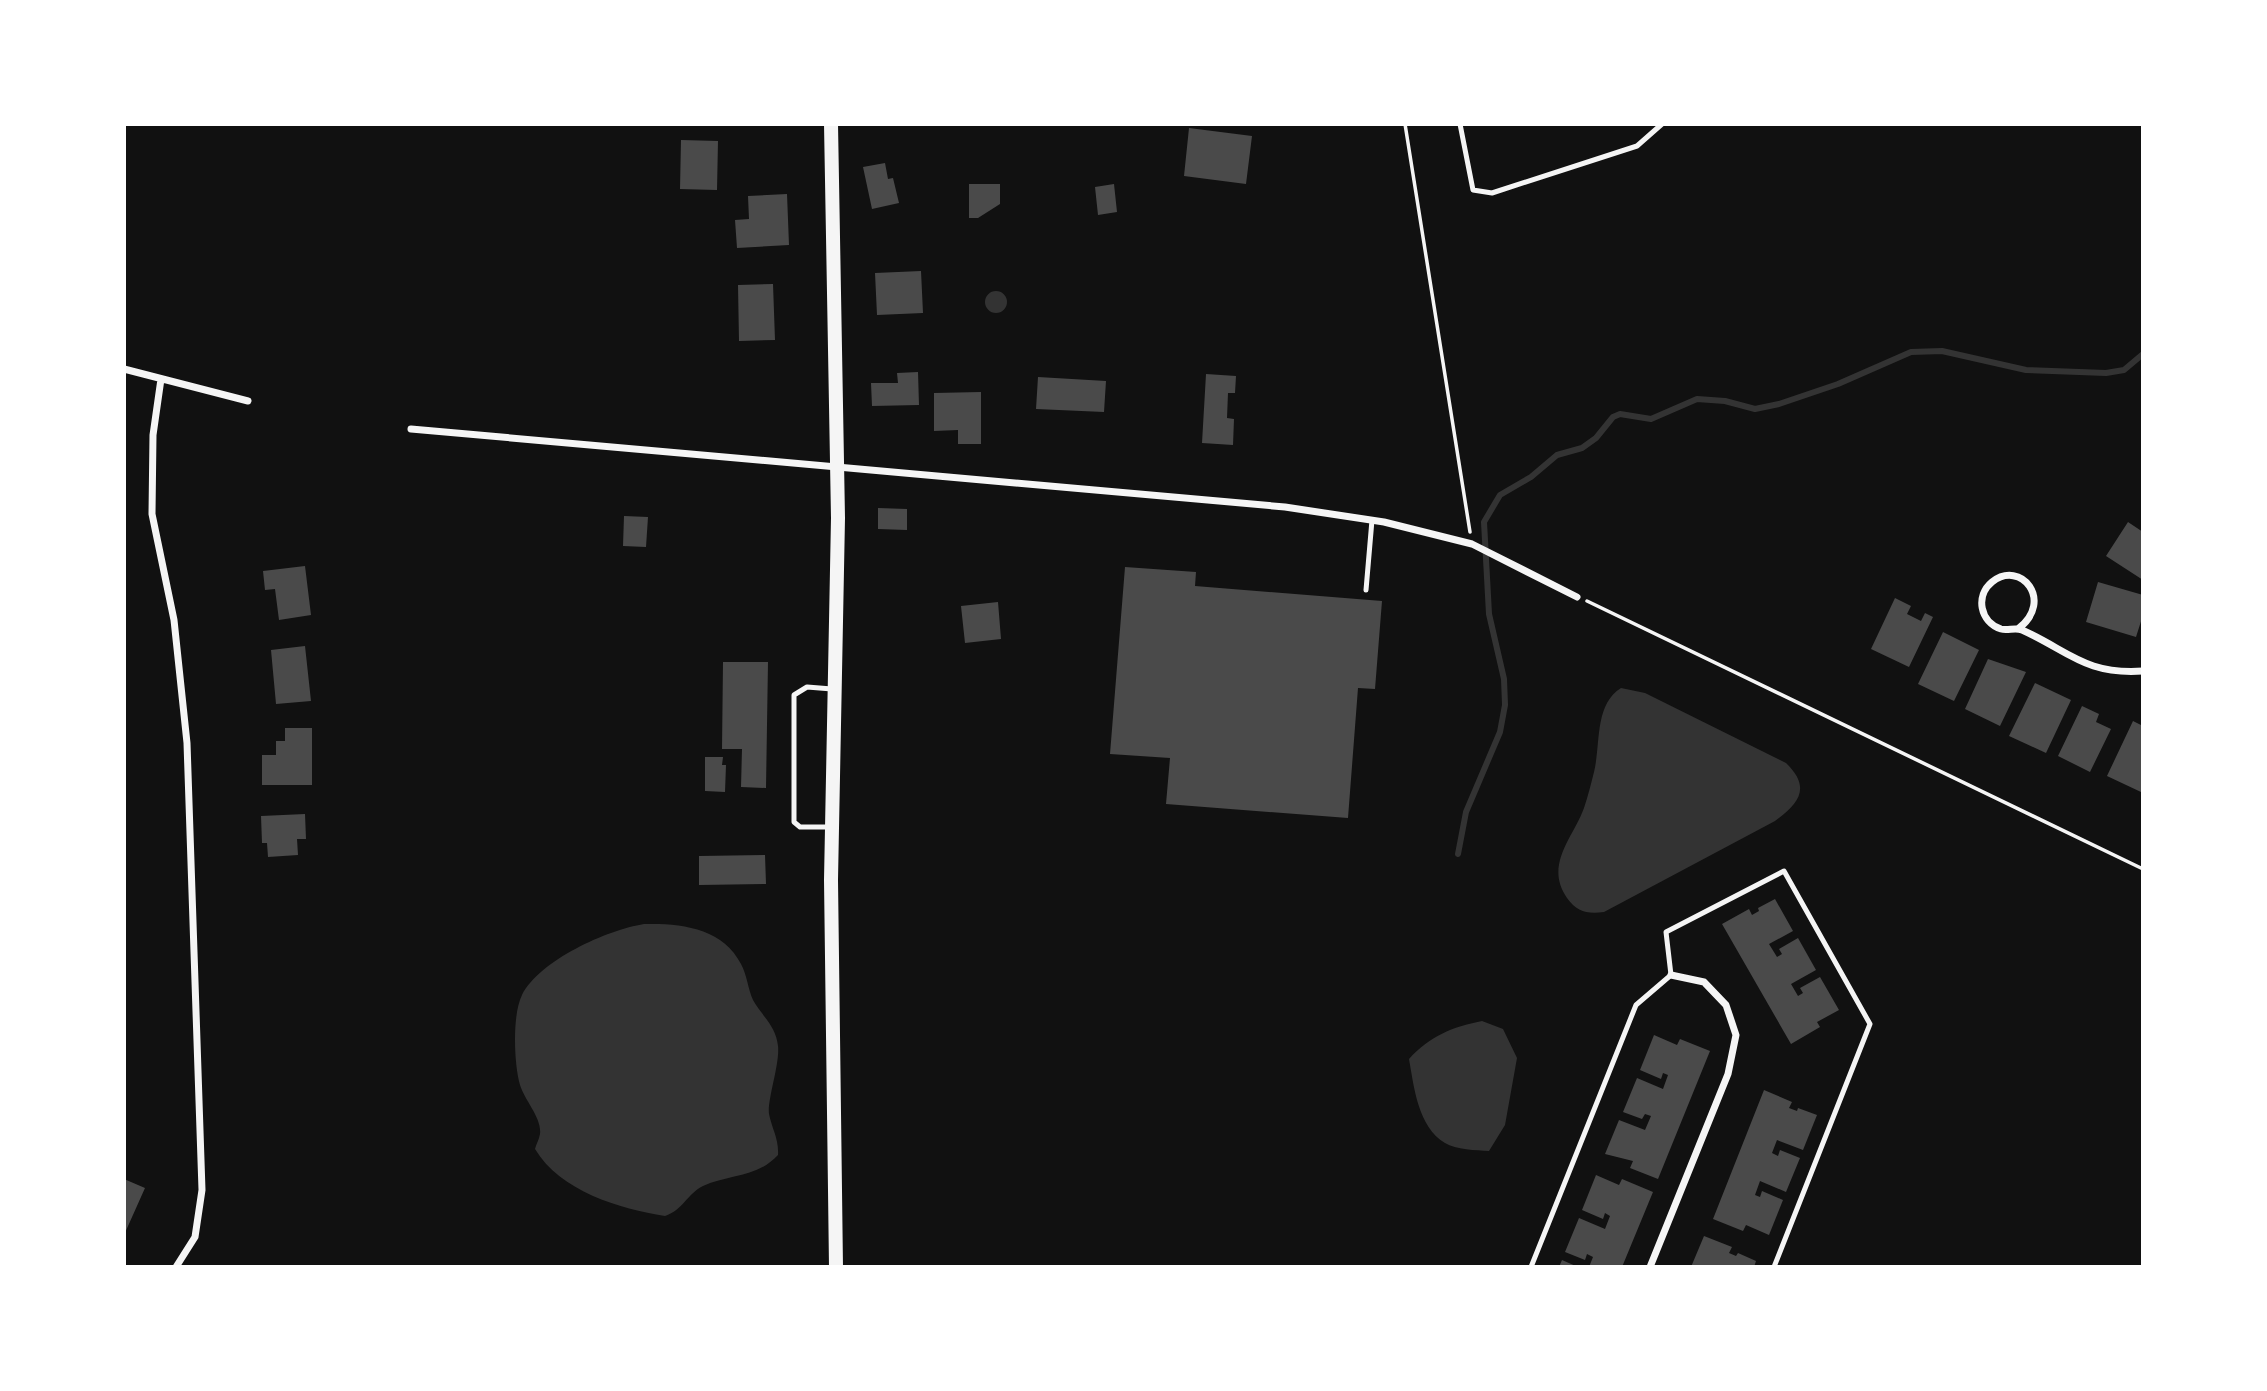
<svg xmlns="http://www.w3.org/2000/svg" width="2267" height="1391" font-family="'Open Sans',sans-serif">
<style>
.water{fill:#333}
.lines{fill:none;stroke-linecap:round;stroke-linejoin:round}
.stream{stroke:#333;stroke-width:6}
.building{fill:#4a4a4a}
.path{stroke:#f5f5f5;stroke-width:3.5}
.service{stroke:#f5f5f5;stroke-width:5}
.minor{stroke:#f5f5f5;stroke-width:7}
.secondary{stroke:#f5f5f5;stroke-width:14}
</style>
<rect width="100%" height="100%" fill="#111"/>
<!-- water -->
<path class="water" d="M985 302a11 11 0 1 1 22 0a11 11 0 1 1-22 0Z
M 1621,688 L 1645,693 L 1786,763 C 1811,787 1800,803 1775,821 L 1604,912 C 1587,914 1577,912 1567,898 C 1544,865 1573,838 1584,808 C 1588,796 1591,784 1594,772 C 1601,744 1594,705 1621,688 Z
M 644,924 C 681,923 723,928 741,964 C 747,975 748,989 753,1000 C 762,1016 776,1026 778,1046 C 780,1064 767,1100 769,1114 C 772,1129 779,1139 778,1155 C 757,1178 729,1174 703,1186 C 687,1194 683,1210 665,1216 C 620,1209 560,1191 535,1149 C 536,1144 539,1140 540,1134 C 542,1118 525,1101 520,1085 C 514,1064 512,1015 522,995 C 540,960 607,930 644,924 Z
M 1482,1021 L 1503,1029 L 1517,1058 L 1505,1125 L 1489,1151 C 1476,1150 1456,1150 1445,1143 C 1418,1127 1414,1087 1409,1059 C 1430,1036 1452,1027 1482,1021 Z"/>
<g class="lines">
<!-- stream -->
<path class="stream" d="M 1458,854 L 1466,812 L 1500,732 L 1505,705 L 1504,679 L 1489,614 L 1484,522 L 1500,495 L 1531,477 L 1557,455 L 1582,448 L 1596,438 L 1613,417 L 1620,414 L 1651,419 L 1697,399 L 1725,401 L 1755,409 L 1779,404 L 1838,384 L 1911,352 L 1942,351 L 2026,370 L 2106,373 L 2124,370 L 2143,354"/>
</g>
<!-- building -->
<path class="building" d="M 1189,128 L 1252,136 L 1246,184 L 1184,176 Z
M 681,140 L 718,141 L 717,190 L 680,189 Z
M 885,163 L 888,179 L 893,178 L 899,203 L 872,209 L 863,167 Z
M 969,184 L 1000,184 L 1000,204 L 978,218 L 969,218 Z
M 1114,184 L 1117,212 L 1098,215 L 1095,187 Z
M 787,194 L 789,245 L 737,248 L 735,220 L 749,219 L 748,196 Z
M 921,271 L 923,313 L 877,315 L 875,273 Z
M 773,284 L 775,340 L 739,341 L 738,285 Z
M 918,372 L 919,405 L 872,406 L 871,383 L 898,383 L 897,373 Z
M 1206,374 L 1236,376 L 1235,393 L 1228,393 L 1227,418 L 1234,419 L 1233,445 L 1202,443 Z
M 1038,377 L 1106,381 L 1104,412 L 1036,409 Z
M 981,392 L 981,444 L 958,444 L 958,430 L 934,431 L 934,393 Z
M 878,508 L 907,509 L 907,530 L 878,529 Z
M 624,516 L 648,517 L 646,547 L 623,546 Z
M 2128,522 L 2143,532 L 2143,580 L 2106,556 Z
M 305,566 L 311,615 L 279,620 L 275,589 L 265,590 L 263,571 Z
M 1125,567 L 1196,572 L 1195,586 L 1382,601 L 1375,689 L 1358,688 L 1348,818 L 1166,804 L 1170,758 L 1110,754 Z
M 2098,582 L 2143,595 L 2143,615 L 2136,637 L 2086,622 Z
M 1895,598 L 1911,606 L 1907,614 L 1921,621 L 1925,613 L 1933,617 L 1909,667 L 1871,649 Z
M 998,602 L 1001,639 L 965,643 L 961,606 Z
M 1943,632 L 1979,650 L 1954,701 L 1918,684 Z
M 305,646 L 311,701 L 276,704 L 271,650 Z
M 1988,659 L 2026,672 L 2000,726 L 1965,709 Z
M 723,662 L 768,662 L 766,788 L 741,787 L 742,749 L 722,749 Z
M 2035,683 L 2071,700 L 2046,753 L 2009,736 Z
M 2082,706 L 2099,714 L 2096,722 L 2111,729 L 2090,772 L 2058,756 Z
M 2133,721 L 2143,726 L 2141,792 L 2107,776 Z
M 285,728 L 312,728 L 312,785 L 262,785 L 262,755 L 276,755 L 276,741 L 285,741 Z
M 705,757 L 723,757 L 722,765 L 726,765 L 725,792 L 705,791 Z
M 305,814 L 306,839 L 297,839 L 298,855 L 268,857 L 267,843 L 262,843 L 261,816 Z
M 765,855 L 766,884 L 699,885 L 699,856 Z
M 1775,899 L 1793,931 L 1769,944 L 1777,957 L 1782,954 L 1779,949 L 1798,938 L 1816,970 L 1791,984 L 1798,996 L 1803,993 L 1800,988 L 1820,977 L 1839,1010 L 1817,1022 L 1820,1027 L 1791,1044 L 1722,924 L 1749,909 L 1752,915 L 1759,911 L 1758,908 Z
M 1654,1035 L 1677,1045 L 1680,1039 L 1710,1051 L 1658,1179 L 1630,1168 L 1633,1161 L 1605,1154 L 1619,1120 L 1645,1130 L 1651,1116 L 1645,1114 L 1642,1119 L 1623,1112 L 1637,1078 L 1663,1089 L 1668,1075 L 1663,1073 L 1661,1079 L 1640,1070 Z
M 1764,1090 L 1792,1102 L 1789,1108 L 1797,1111 L 1798,1108 L 1817,1115 L 1803,1150 L 1777,1140 L 1772,1153 L 1778,1156 L 1780,1150 L 1800,1158 L 1786,1192 L 1760,1181 L 1755,1195 L 1760,1197 L 1762,1191 L 1783,1200 L 1769,1235 L 1746,1225 L 1743,1231 L 1713,1219 Z
M 1596,1175 L 1619,1185 L 1622,1179 L 1653,1192 L 1622,1267 L 1589,1267 L 1593,1257 L 1587,1254 L 1585,1260 L 1565,1252 L 1579,1218 L 1605,1229 L 1610,1216 L 1605,1213 L 1603,1219 L 1582,1210 Z
M 124,1179 L 145,1188 L 124,1235 Z
M 1704,1236 L 1732,1247 L 1729,1253 L 1736,1256 L 1738,1253 L 1756,1261 L 1754,1267 L 1691,1267 Z
M 1562,1260 L 1578,1267 L 1559,1267 Z"/>
<g class="lines">
<!-- path -->
<path class="path" d="M 1405,124 L 1470,532
M 1587,601 L 2143,869"/>
<!-- service -->
<path class="service" d="M 1460,124 L 1473,190 L 1492,193 L 1637,146 L 1662,124
M 1366,590 L 1372,520
M 832,689 L 807,687 L 794,695 L 794,822 L 800,827 L 832,827
M 1531,1267 L 1636,1005 L 1671,975 L 1666,932 L 1784,871 L 1870,1024 L 1774,1267"/>
<!-- minor -->
<path class="minor" d="M 124,369 L 248,401
M 161,379 L 153,435 L 152,514 L 174,620 L 187,743 L 202,1190 L 195,1237 L 176,1267
M 411,429 L 1285,507 L 1384,522 L 1472,544 L 1577,597
M 2019,628 C 2054,601 2021,559 1992,582 C 1975,596 1980,622 2001,629 C 2008,631 2015,627 2022,630 C 2069,651 2085,675 2143,671
M 1650,1267 L 1728,1074 L 1736,1035 L 1726,1005 L 1704,982 L 1671,975"/>
<!-- secondary -->
<path class="secondary" d="M 831,124 L 838,518 L 831,880 L 836,1267"/>
</g>
<!-- border -->
<rect width="2267" height="1391" fill="none" stroke="#ffffff" stroke-width="252"/>
</svg>
